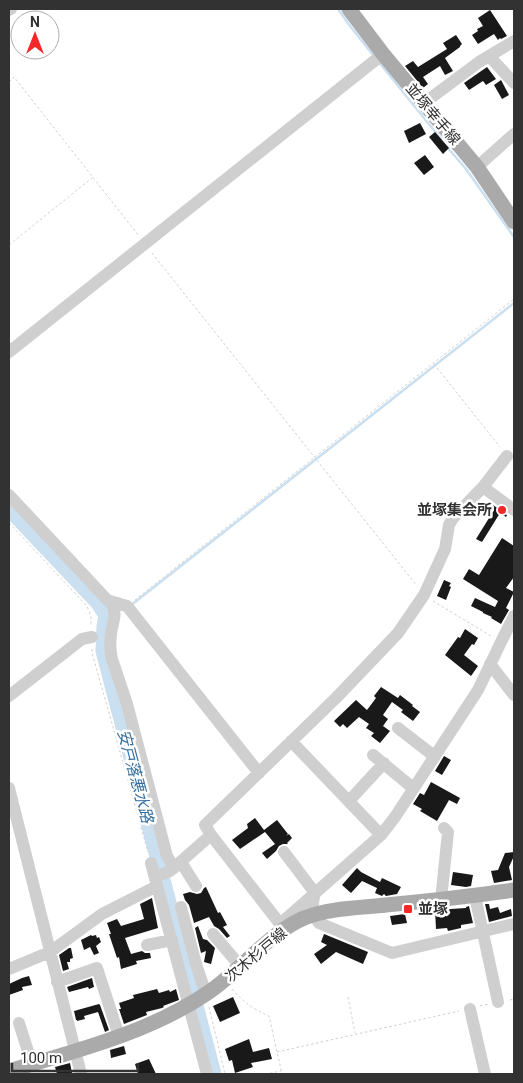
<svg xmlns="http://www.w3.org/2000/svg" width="523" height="1083" font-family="Roboto,'Noto Sans JP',sans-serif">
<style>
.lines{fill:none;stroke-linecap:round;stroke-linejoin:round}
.stream{stroke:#cadff0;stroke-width:2.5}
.river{stroke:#cadff0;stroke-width:15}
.building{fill:#191919}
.path{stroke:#cfcfcf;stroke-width:1;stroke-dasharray:2.5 2.5;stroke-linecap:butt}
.minor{stroke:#cfcfcf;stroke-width:12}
.major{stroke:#aaa;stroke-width:15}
.poi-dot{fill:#f62729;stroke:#fff;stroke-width:2}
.labels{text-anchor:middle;stroke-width:5;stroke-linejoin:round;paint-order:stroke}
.street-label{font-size:15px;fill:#323232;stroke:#fff}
.poi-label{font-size:15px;font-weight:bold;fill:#323232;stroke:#fff;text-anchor:end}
.water-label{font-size:16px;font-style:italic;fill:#366f9e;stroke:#fff}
</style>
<rect width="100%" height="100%" fill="#fff"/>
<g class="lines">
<!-- stream -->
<path class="stream" d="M 338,9 L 350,26 L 373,55
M 378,61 L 441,139
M 447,147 L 466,169 L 514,237
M 130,606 L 514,303"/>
<!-- river -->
<path class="river" d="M 9,509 L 98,603 L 106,615 L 104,626 L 103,651 L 214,1074"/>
</g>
<!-- building -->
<path class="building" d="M 490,10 L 507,36 L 501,39 L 500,38 L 498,40 L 494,34 L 478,44 L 472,35 L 478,31 L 477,29 L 483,26 L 478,18 Z
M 456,35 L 462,44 L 460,46 L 460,47 L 445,58 L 453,71 L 445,75 L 440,66 L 423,77 L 428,84 L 423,88 L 405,66 L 413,61 L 418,67 L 447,49 L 443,43 Z
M 487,67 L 496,79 L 486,85 L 483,81 L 469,90 L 464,83 Z
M 501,80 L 509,95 L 502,99 L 494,85 Z
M 420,123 L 426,134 L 409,143 L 404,131 Z
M 435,132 L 449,148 L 443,154 L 429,137 Z
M 425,155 L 434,167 L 424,175 L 414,163 Z
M 493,505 L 507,515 L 506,517 L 500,513 L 482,542 L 476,539 L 494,510 L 491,508 Z
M 502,538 L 514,546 L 514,577 L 506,588 L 514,592 L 506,608 L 509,610 L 501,624 L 491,618 L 492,617 L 483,613 L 483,612 L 471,606 L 475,598 L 495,607 L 498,601 L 463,579 L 469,569 L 479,575 Z
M 444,580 L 451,583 L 449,586 L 451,587 L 446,600 L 437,596 Z
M 465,629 L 478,638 L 474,645 L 472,644 L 464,655 L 478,666 L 471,676 L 445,655 L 458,637 L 460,638 Z
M 381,687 L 398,698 L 400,695 L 413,705 L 412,706 L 420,712 L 413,721 L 401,712 L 403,710 L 392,702 L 383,715 L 388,719 L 383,726 L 390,731 L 380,743 L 371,736 L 374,733 L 366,728 L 369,724 L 359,717 L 347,728 L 343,724 L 340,727 L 334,721 L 356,700 L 367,710 L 376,698 L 374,696 Z
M 444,756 L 451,760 L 442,775 L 435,771 Z
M 431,782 L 460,798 L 457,804 L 449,800 L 437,821 L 420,811 L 422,809 L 413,804 L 420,793 L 424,795 Z
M 255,818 L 264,830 L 277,820 L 288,834 L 286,836 L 289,834 L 292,838 L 287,843 L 288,843 L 287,844 L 283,844 L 279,846 L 276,851 L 267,859 L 262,853 L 275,844 L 265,832 L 240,849 L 232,840 L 248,828 L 247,824 Z
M 514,852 L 514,856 L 509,867 L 512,880 L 494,883 L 491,871 L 498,870 L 505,853 Z
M 357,868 L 361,872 L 380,882 L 382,878 L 401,887 L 397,894 L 386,896 L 384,894 L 382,896 L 375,893 L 377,888 L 362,881 L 351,893 L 342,885 Z
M 453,872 L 473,875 L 471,886 L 466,887 L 451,885 Z
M 206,887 L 218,913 L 220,912 L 227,925 L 223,927 L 230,936 L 227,938 L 219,929 L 214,926 L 209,917 L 194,923 L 189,905 L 185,900 L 183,894 L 190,892 L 197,894 L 201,893 L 204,888 Z
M 152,898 L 158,928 L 125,938 L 131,954 L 142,951 L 145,953 L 150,953 L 151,958 L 136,961 L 137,964 L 121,969 L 119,957 L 117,958 L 109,934 L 111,934 L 107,923 L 117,919 L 121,926 L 144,919 L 140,904 Z
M 485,904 L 489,904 L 490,909 L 498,907 L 500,913 L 511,909 L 512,916 L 489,922 Z
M 469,906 L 473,923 L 461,925 L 461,928 L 448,931 L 447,928 L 436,929 L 435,910 L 466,908 L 466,907 Z
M 405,914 L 407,923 L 392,925 L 390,916 Z
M 198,926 L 203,939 L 207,940 L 215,948 L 211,964 L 204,962 L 206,951 L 201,953 L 195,928 Z
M 324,934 L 368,952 L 363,964 L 336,952 L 321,964 L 314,954 L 327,945 L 321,942 Z
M 91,935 L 92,936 L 96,935 L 97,938 L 99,937 L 101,942 L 96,946 L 99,953 L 94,955 L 90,947 L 84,950 L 81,940 Z
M 69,948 L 71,948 L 73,958 L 70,959 L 70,962 L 67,962 L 69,969 L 63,971 L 59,955 Z
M 29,976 L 32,985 L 22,987 L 23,990 L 9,995 L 9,984 L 22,978 Z
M 92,978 L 94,987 L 89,989 L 88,987 L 69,992 L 67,987 Z
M 157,989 L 159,993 L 169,990 L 170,992 L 176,989 L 179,1000 L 163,1006 L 164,1007 L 162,1008 L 146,1012 L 147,1015 L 124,1024 L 119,1009 L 121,1009 L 119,1003 L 134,998 L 133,995 Z
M 233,997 L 240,1013 L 220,1022 L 213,1006 Z
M 99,1004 L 100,1005 L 109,1030 L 105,1032 L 98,1012 L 84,1016 L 85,1019 L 77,1021 L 77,1020 L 76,1020 L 74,1011 Z
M 249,1039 L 253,1052 L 269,1048 L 272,1059 L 251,1063 L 253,1067 L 235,1073 L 232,1060 L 229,1061 L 225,1049 Z
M 124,1046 L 126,1054 L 111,1058 L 110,1050 Z
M 149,1059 L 156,1074 L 138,1074 L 135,1064 Z
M 70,1063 L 72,1073 L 57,1074 L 55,1067 Z"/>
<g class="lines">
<!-- path -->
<path class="path" d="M 9,82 L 14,77 L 139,236
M 9,245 L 92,178
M 152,253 L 417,586
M 434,364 L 500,447
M 9,523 L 87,606 L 91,617 L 91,625
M 135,600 L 514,299
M 433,601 L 491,636
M 92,649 L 92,653 L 111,720 L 148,852
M 232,989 C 245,1003 251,1008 269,1016 L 282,1074
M 348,997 L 355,1033
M 510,1000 L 514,999
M 480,1006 L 489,1004
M 209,1007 L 225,1074
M 277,1052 L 459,1011
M 265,1074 L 281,1071"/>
<!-- minor -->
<path class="minor" d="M 9,10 L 11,9
M 489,56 L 514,83
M 424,103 L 479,62 L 514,41
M 477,167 L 514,134
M 9,352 L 383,54
M 483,487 L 514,510
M 9,495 L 113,606 C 117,616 112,624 111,634 C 110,642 110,651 112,659 L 127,704 L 167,856 L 174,868
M 110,601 L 127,606 L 259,773
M 490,664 L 514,695
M 9,696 L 82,639 L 92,637
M 398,728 L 434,756
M 291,741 L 381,835
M 373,755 L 413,788
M 9,788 L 81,1074
M 349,801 L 384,763
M 284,852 L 315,893 C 312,904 311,913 319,923 L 392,953 L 514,924
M 181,862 L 196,886
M 151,863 L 207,1074
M 155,877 L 170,871 L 211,835
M 475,896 L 498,1002
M 441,900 L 448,832 L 444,828
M 181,907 L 196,964 L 206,994
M 280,924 L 381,835 L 395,817 L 478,690 L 501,642 L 514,616
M 284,929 L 211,835 L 205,825 L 336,698 L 398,633 L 424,595 L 445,549 L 449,525 L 453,518 L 483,487 L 507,456
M 213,934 L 241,967
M 147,945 L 172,940
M 9,969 L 50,952 L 102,914 L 157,886
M 57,982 L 97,968 L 119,1036
M 470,1009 L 485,1074
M 19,1023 L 32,1064"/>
<!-- major -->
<path class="major" d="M 349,9 L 383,54 L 477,167 L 514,222
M 9,1071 C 75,1051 148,1033 206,994 C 240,972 267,934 304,918 C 330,908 359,908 386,905 C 429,901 472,896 514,890"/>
</g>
<!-- markers -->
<g class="poi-dot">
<circle cx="502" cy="510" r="5"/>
<rect x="403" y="904" width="10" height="10" rx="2.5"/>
</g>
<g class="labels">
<!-- street labels -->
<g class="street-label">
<text transform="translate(433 114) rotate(50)" y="5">並塚幸手線</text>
<text transform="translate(256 955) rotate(-40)" y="5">次木杉戸線</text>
</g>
<!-- poi labels -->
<g class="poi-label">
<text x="492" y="515">並塚集会所</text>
<text x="418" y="914" text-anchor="start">並塚</text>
</g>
<!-- water labels -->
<g class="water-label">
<text transform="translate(136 776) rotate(75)" y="6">安戸落悪水路</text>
</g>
</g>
<!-- border -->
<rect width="523" height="1083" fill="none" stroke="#323232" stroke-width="20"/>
<!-- north arrow -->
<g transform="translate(35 35)"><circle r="24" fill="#ffffff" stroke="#adadad"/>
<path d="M0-4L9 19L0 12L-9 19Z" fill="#f62729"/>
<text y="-8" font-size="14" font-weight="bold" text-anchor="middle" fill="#323232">N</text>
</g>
<!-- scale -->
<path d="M12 1063v8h126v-8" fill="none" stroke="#323232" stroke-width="2.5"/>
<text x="20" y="1063" font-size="15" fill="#323232" stroke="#ffffff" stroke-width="4" paint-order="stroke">100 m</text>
</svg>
